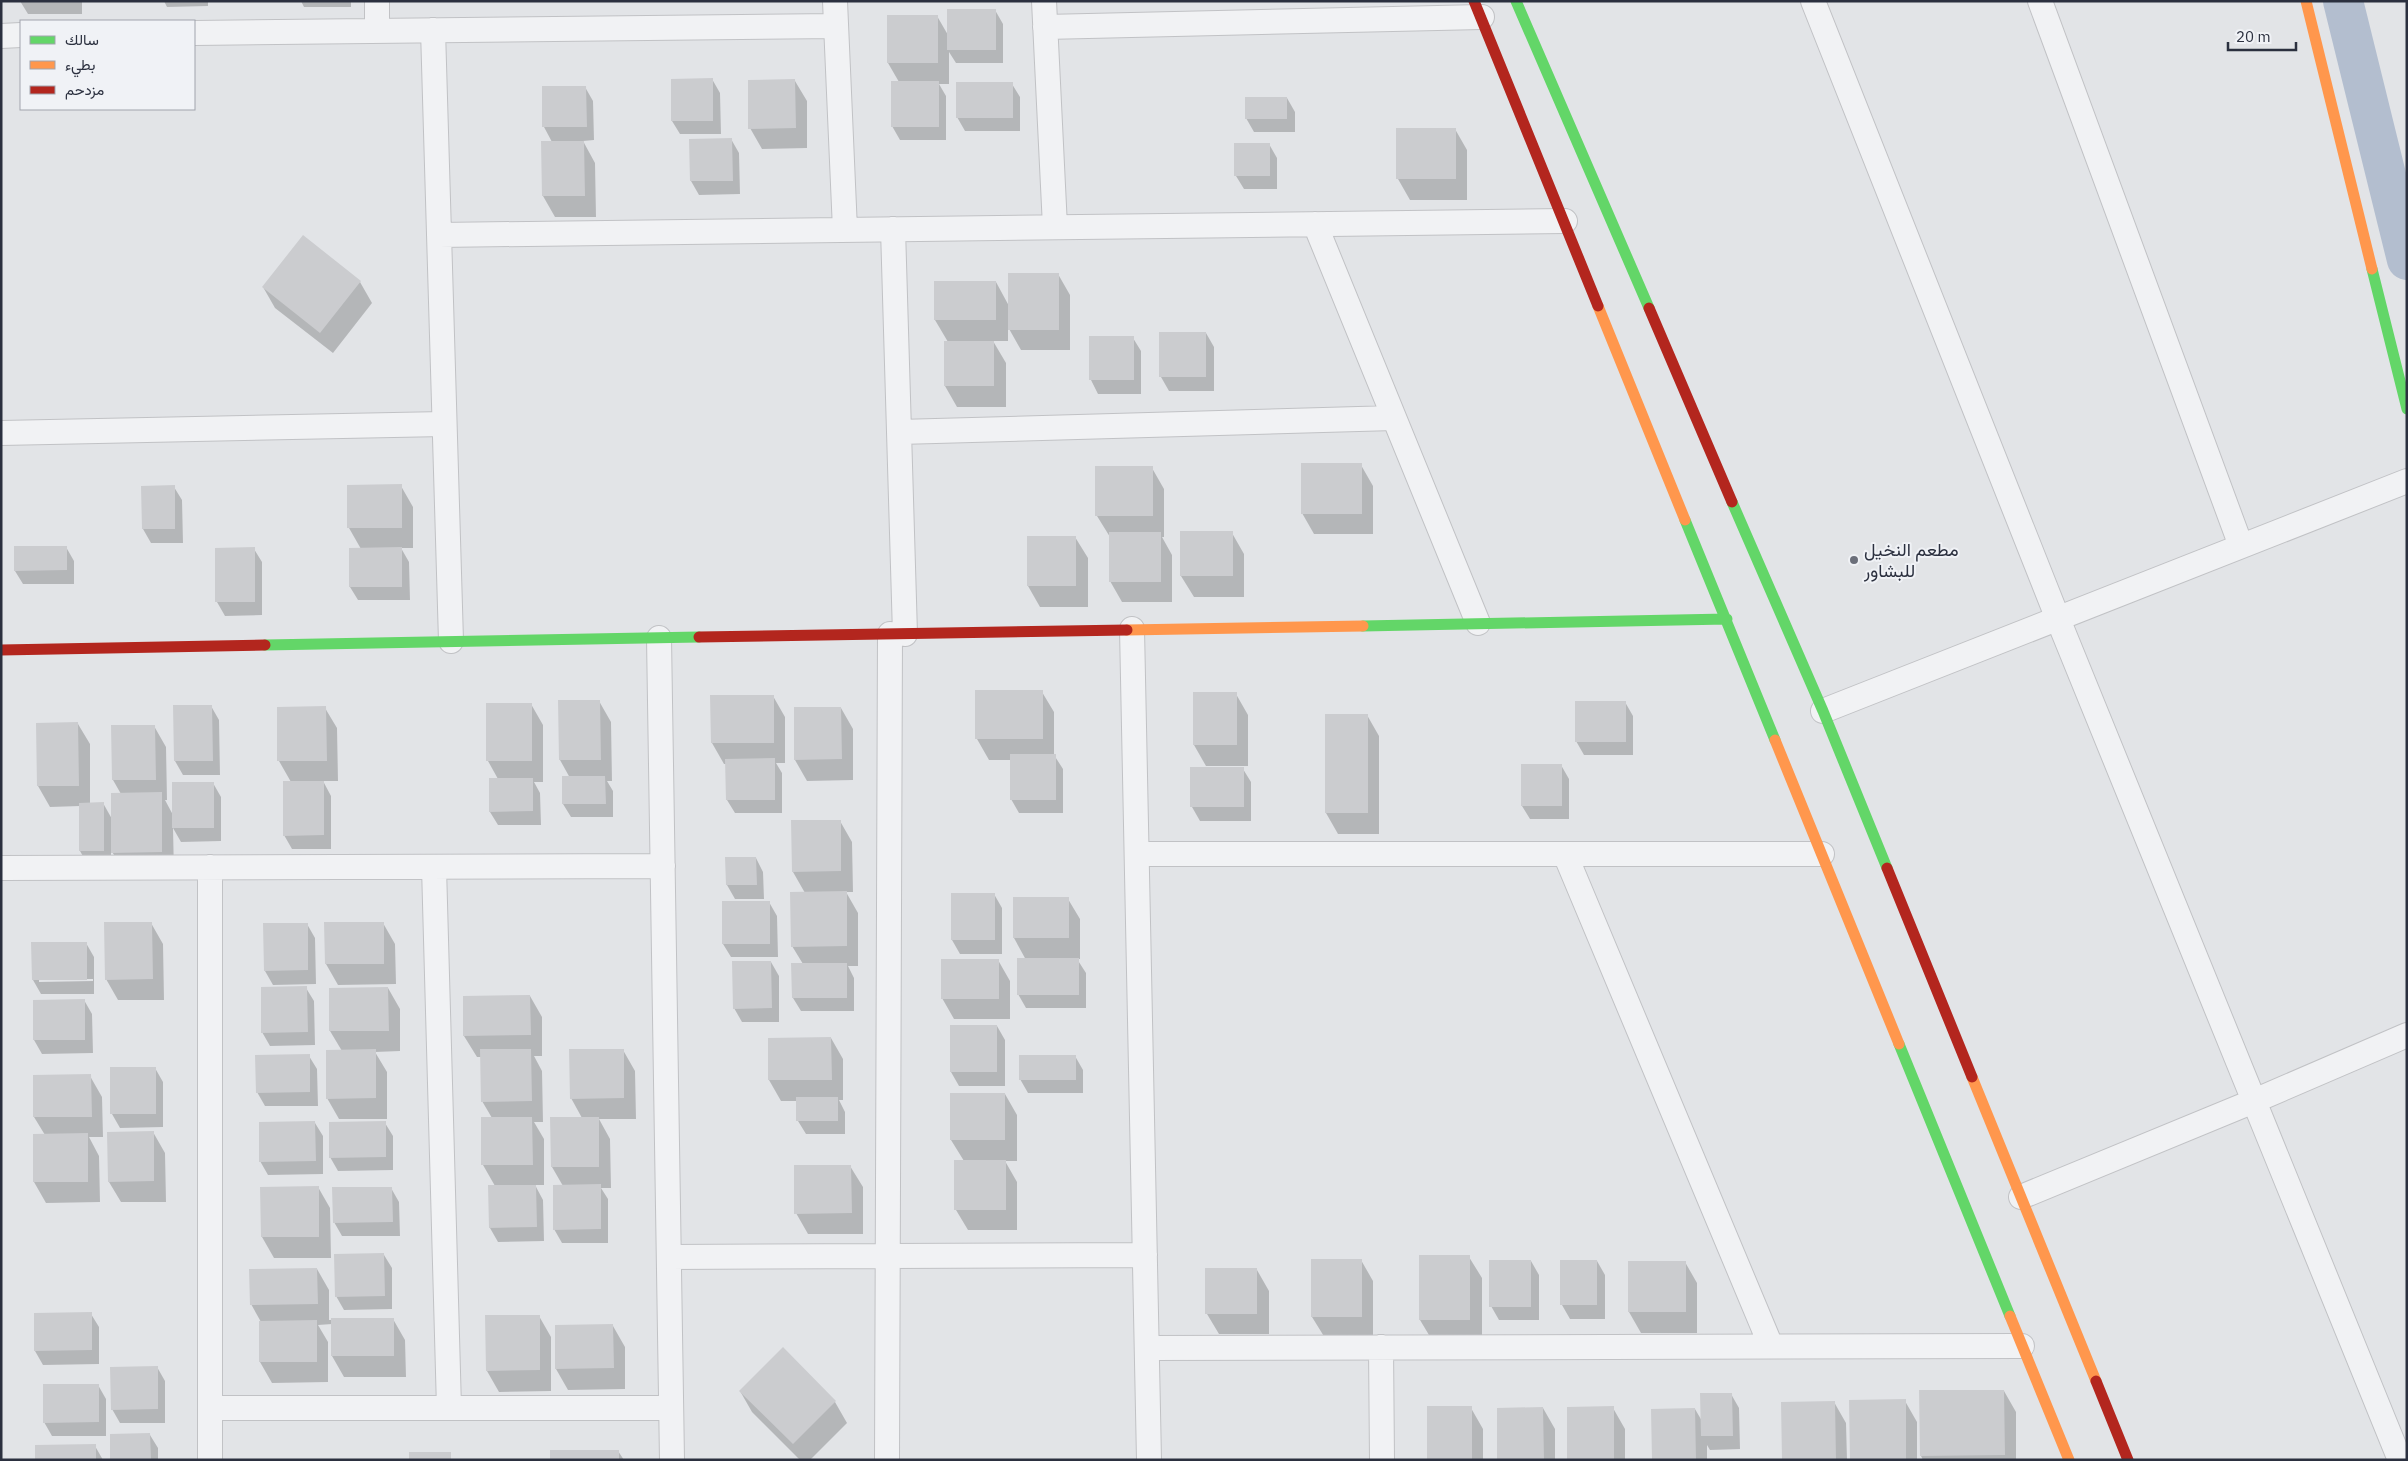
<svg xmlns="http://www.w3.org/2000/svg" width="2408" height="1461" font-family="'IBM Plex Sans',Vazirmatn,sans-serif">
<style>
.shadow{fill:#0003;fill-rule:evenodd}
.lines{fill:none;stroke-linecap:round;stroke-linejoin:round}
.river{stroke:#b3becf;stroke-width:40}
.building{fill:#cbcccf}
.street-casing{stroke:#c1c2c5;stroke-width:26}
.street{stroke:#f1f2f4;stroke-width:24}
.fast{stroke:#63d668;stroke-width:11}
.slow{stroke:#ff974d;stroke-width:11}
.jam{stroke:#b3261e;stroke-width:11}
.poi-dot{fill:#6b6f7a;stroke:#f0f2f6;stroke-width:2}
.labels{text-anchor:middle;stroke-width:4;stroke-linejoin:round;paint-order:stroke}
.poi-label{font-size:18px;fill:#2b303f;stroke:#f0f2f6;text-anchor:start}
</style>
<rect width="100%" height="100%" fill="#e2e4e7"/>
<!-- shadow -->
<path class="shadow" d="M 20,1 L 82,1 L 82,14 L 28,14 Z
M 164,1 L 208,1 L 208,6 L 167,7 Z
M 301,1 L 351,1 L 351,7 L 304,7 Z
M 995,10 L 1003,24 L 1003,63 L 956,63 L 949,52 L 949,84 L 939,84 L 946,96 L 946,140 L 900,140 L 892,126 L 899,82 L 888,63 L 937,16 L 948,35 Z
M 712,79 L 720,93 L 721,134 L 680,134 L 672,121 Z
M 795,81 L 807,101 L 807,148 L 762,149 L 750,128 Z
M 1012,84 L 1020,97 L 1020,131 L 965,131 L 957,117 Z
M 543,87 L 585,87 L 593,101 L 594,140 L 583,141 L 595,163 L 596,217 L 555,217 L 543,196 L 543,142 L 552,142 L 544,127 Z
M 1287,98 L 1295,112 L 1295,132 L 1254,132 L 1246,118 Z
M 1455,129 L 1467,150 L 1467,200 L 1410,200 L 1398,179 Z
M 731,139 L 739,153 L 740,194 L 699,195 L 691,181 L 690,140 Z
M 1269,144 L 1277,158 L 1277,189 L 1244,189 L 1236,176 Z
M 1058,274 L 1070,295 L 1070,350 L 1021,350 L 1008,327 L 1008,341 L 993,341 L 1006,363 L 1006,407 L 957,407 L 945,386 L 948,342 L 935,320 L 996,282 L 1009,306 Z
M 360,282 L 372,303 L 333,353 L 275,308 L 263,287 Z
M 1206,333 L 1214,347 L 1214,391 L 1169,391 L 1161,377 Z
M 1133,338 L 1141,351 L 1141,394 L 1098,394 L 1091,380 Z
M 1361,465 L 1373,486 L 1373,534 L 1314,534 L 1302,513 Z
M 1097,468 L 1152,468 L 1164,489 L 1164,537 L 1162,537 L 1172,555 L 1172,602 L 1122,602 L 1110,581 L 1110,537 L 1097,516 Z
M 348,486 L 401,486 L 413,507 L 413,548 L 401,548 L 409,562 L 410,600 L 358,600 L 350,587 L 361,549 L 349,528 Z
M 174,487 L 182,500 L 183,543 L 151,543 L 143,529 Z
M 1181,533 L 1232,533 L 1244,554 L 1244,597 L 1194,597 L 1181,576 Z
M 1075,537 L 1088,558 L 1088,607 L 1040,607 L 1028,586 Z
M 66,547 L 74,561 L 74,584 L 23,584 L 15,571 Z
M 254,549 L 262,562 L 262,615 L 225,616 L 217,602 Z
M 1042,692 L 1054,712 L 1054,755 L 1063,769 L 1063,813 L 1019,813 L 1011,799 L 1011,760 L 989,760 L 977,739 Z
M 1194,694 L 1236,694 L 1248,715 L 1248,766 L 1206,766 L 1194,745 Z
M 773,696 L 785,717 L 785,763 L 776,763 L 782,773 L 782,813 L 735,813 L 727,800 L 727,764 L 724,764 L 712,743 Z
M 559,701 L 599,701 L 611,722 L 612,781 L 607,781 L 613,791 L 613,817 L 571,817 L 563,804 L 570,778 L 560,760 Z
M 1625,702 L 1633,716 L 1633,755 L 1584,755 L 1576,741 Z
M 531,704 L 543,725 L 543,782 L 534,782 L 540,793 L 541,825 L 498,825 L 490,812 L 498,779 L 488,761 L 487,705 Z
M 175,706 L 211,706 L 219,720 L 220,775 L 183,775 L 175,761 Z
M 325,708 L 337,728 L 338,781 L 323,781 L 331,796 L 331,849 L 292,849 L 284,835 L 291,782 L 279,761 Z
M 841,708 L 853,729 L 853,780 L 807,781 L 795,760 Z
M 1367,715 L 1379,736 L 1379,834 L 1338,834 L 1326,813 Z
M 38,724 L 78,724 L 90,744 L 90,804 L 103,803 L 112,819 L 121,794 L 113,780 L 154,726 L 166,747 L 167,800 L 165,800 L 173,815 L 213,783 L 221,797 L 221,841 L 181,842 L 173,828 L 174,873 L 125,873 L 111,850 L 111,864 L 88,865 L 80,851 L 80,806 L 50,807 L 38,786 Z
M 1561,765 L 1569,779 L 1569,819 L 1530,819 L 1522,806 Z
M 1192,769 L 1243,769 L 1251,782 L 1251,821 L 1200,821 L 1192,807 Z
M 840,821 L 852,842 L 853,892 L 846,892 L 858,913 L 858,966 L 848,966 L 854,978 L 854,1011 L 801,1011 L 793,998 L 803,964 L 792,946 L 805,893 L 793,872 Z
M 756,858 L 763,872 L 764,899 L 735,899 L 727,885 Z
M 994,894 L 1002,908 L 1002,954 L 960,954 L 952,940 Z
M 1068,899 L 1080,919 L 1080,959 L 1077,959 L 1086,973 L 1086,1008 L 1026,1008 L 1018,994 L 1026,960 L 1014,938 Z
M 769,902 L 777,916 L 778,957 L 731,957 L 723,944 Z
M 151,923 L 163,944 L 164,1000 L 118,1000 L 106,979 Z
M 325,923 L 383,923 L 395,944 L 396,984 L 338,985 L 326,964 Z
M 307,924 L 315,938 L 316,984 L 273,985 L 265,971 Z
M 86,943 L 94,957 L 94,994 L 41,994 L 33,980 L 32,944 ZM 39,979 L 93,979 L 93,981 L 39,982 Z
M 998,960 L 1010,981 L 1010,1019 L 954,1019 L 942,998 Z
M 771,962 L 779,976 L 779,1022 L 742,1022 L 734,1008 Z
M 306,988 L 314,1001 L 315,1045 L 270,1046 L 262,1032 Z
M 388,988 L 400,1009 L 400,1051 L 375,1052 L 387,1072 L 387,1119 L 339,1119 L 327,1098 L 342,1051 L 330,1031 Z
M 530,996 L 542,1017 L 542,1056 L 534,1056 L 542,1071 L 543,1122 L 534,1122 L 544,1139 L 544,1185 L 535,1185 L 543,1200 L 544,1241 L 498,1242 L 490,1228 L 495,1186 L 483,1165 L 492,1118 L 482,1101 L 482,1057 L 477,1057 L 464,1036 Z
M 84,1000 L 92,1014 L 93,1053 L 42,1054 L 34,1040 Z
M 997,1026 L 1005,1040 L 1005,1086 L 959,1086 L 951,1072 Z
M 831,1038 L 843,1059 L 843,1100 L 839,1100 L 845,1112 L 845,1134 L 806,1134 L 798,1121 L 798,1101 L 781,1101 L 769,1080 L 769,1039 Z
M 623,1050 L 635,1071 L 636,1119 L 599,1119 L 610,1139 L 611,1188 L 601,1188 L 608,1199 L 608,1243 L 562,1243 L 554,1229 L 563,1186 L 552,1167 L 582,1118 L 571,1098 Z
M 309,1056 L 317,1069 L 318,1106 L 265,1106 L 257,1092 Z
M 1075,1056 L 1083,1070 L 1083,1093 L 1028,1093 L 1020,1079 Z
M 111,1068 L 155,1068 L 163,1082 L 163,1127 L 120,1128 L 112,1114 Z
M 90,1076 L 102,1097 L 103,1137 L 89,1137 L 99,1156 L 100,1202 L 46,1203 L 34,1182 L 45,1135 L 34,1117 Z
M 951,1094 L 1005,1094 L 1017,1115 L 1017,1161 L 1005,1161 L 1017,1182 L 1017,1230 L 968,1230 L 956,1210 L 964,1161 L 951,1140 Z
M 315,1123 L 323,1136 L 323,1174 L 268,1175 L 260,1161 Z
M 385,1123 L 393,1136 L 393,1170 L 338,1171 L 330,1157 Z
M 153,1132 L 165,1153 L 166,1202 L 121,1202 L 109,1182 Z
M 850,1166 L 863,1187 L 863,1234 L 808,1234 L 796,1213 Z
M 318,1187 L 330,1208 L 331,1258 L 274,1258 L 262,1237 L 261,1188 Z
M 391,1188 L 399,1202 L 400,1236 L 342,1236 L 334,1222 Z
M 384,1255 L 392,1268 L 392,1309 L 344,1310 L 336,1296 Z
M 1469,1257 L 1482,1278 L 1482,1340 L 1432,1340 L 1420,1320 Z
M 1361,1260 L 1373,1281 L 1373,1338 L 1325,1338 L 1312,1317 Z
M 1531,1261 L 1539,1275 L 1539,1320 L 1499,1320 L 1491,1306 Z
M 1597,1261 L 1605,1275 L 1605,1319 L 1570,1319 L 1562,1305 Z
M 1629,1262 L 1685,1262 L 1697,1283 L 1697,1333 L 1641,1333 L 1629,1312 Z
M 317,1269 L 329,1290 L 329,1320 L 393,1319 L 405,1340 L 406,1377 L 344,1377 L 332,1356 L 332,1324 L 318,1325 L 328,1342 L 328,1382 L 272,1383 L 260,1362 L 261,1322 L 251,1304 Z
M 1257,1270 L 1269,1291 L 1269,1334 L 1219,1334 L 1207,1314 Z
M 91,1314 L 99,1327 L 99,1364 L 43,1365 L 35,1351 Z
M 539,1316 L 551,1337 L 551,1391 L 499,1392 L 487,1371 Z
M 613,1326 L 625,1347 L 625,1389 L 568,1390 L 556,1369 Z
M 157,1367 L 165,1381 L 165,1423 L 120,1423 L 112,1409 Z
M 98,1385 L 106,1399 L 106,1436 L 52,1436 L 44,1422 Z
M 740,1391 L 835,1402 L 847,1423 L 810,1460 L 800,1460 L 752,1412 Z
M 2004,1391 L 2016,1412 L 2016,1460 L 1923,1460 L 1921,1456 Z
M 1731,1394 L 1739,1408 L 1740,1449 L 1710,1450 L 1707,1445 L 1707,1460 L 1653,1460 L 1695,1409 L 1702,1421 Z
M 1905,1401 L 1917,1422 L 1917,1460 L 1851,1460 Z
M 1834,1402 L 1846,1423 L 1847,1460 L 1783,1460 Z
M 1471,1408 L 1483,1429 L 1483,1460 L 1428,1460 Z
M 1543,1408 L 1555,1429 L 1555,1460 L 1498,1460 Z
M 1613,1408 L 1625,1429 L 1625,1460 L 1569,1460 Z
M 150,1435 L 158,1448 L 158,1460 L 112,1460 Z
M 95,1446 L 103,1460 L 36,1460 Z
M 618,1451 L 624,1460 L 551,1460 Z"/>
<g class="lines">
<!-- river -->
<path class="river" d="M 2343,1 L 2407,260"/>
</g>
<!-- building -->
<path class="building" d="M 947,9 L 996,9 L 996,50 L 947,50 Z
M 887,15 L 938,15 L 938,63 L 887,63 Z
M 713,78 L 713,121 L 671,121 L 671,79 Z
M 795,79 L 796,128 L 748,129 L 748,80 Z
M 891,81 L 939,81 L 939,127 L 891,127 Z
M 956,82 L 1013,82 L 1013,118 L 956,118 Z
M 542,86 L 586,86 L 587,127 L 542,127 Z
M 1245,97 L 1287,97 L 1287,119 L 1245,119 Z
M 1396,128 L 1456,128 L 1456,179 L 1396,179 Z
M 732,138 L 733,181 L 690,181 L 689,139 Z
M 541,141 L 584,141 L 585,196 L 542,196 Z
M 1234,143 L 1270,143 L 1270,176 L 1234,176 Z
M 303,235 L 361,281 L 320,333 L 262,287 Z
M 1008,273 L 1059,273 L 1059,330 L 1008,330 Z
M 934,281 L 996,281 L 996,320 L 934,320 Z
M 1159,332 L 1206,332 L 1206,377 L 1159,377 Z
M 1089,336 L 1134,336 L 1134,380 L 1089,380 Z
M 944,341 L 994,341 L 994,386 L 944,386 Z
M 1301,463 L 1362,463 L 1362,514 L 1301,514 Z
M 1095,466 L 1153,466 L 1153,516 L 1095,516 Z
M 402,484 L 402,528 L 347,528 L 347,485 Z
M 175,485 L 175,529 L 142,529 L 141,486 Z
M 1180,531 L 1233,531 L 1233,576 L 1180,576 Z
M 1109,532 L 1161,532 L 1161,582 L 1109,582 Z
M 1027,536 L 1076,536 L 1076,586 L 1027,586 Z
M 14,546 L 67,546 L 67,570 L 14,571 Z
M 255,547 L 255,602 L 215,602 L 215,548 Z
M 402,547 L 402,587 L 349,587 L 349,548 Z
M 975,690 L 1043,690 L 1043,739 L 975,739 Z
M 1193,692 L 1237,692 L 1237,745 L 1193,745 Z
M 710,695 L 774,695 L 774,743 L 711,743 Z
M 558,700 L 600,700 L 601,760 L 559,760 Z
M 1575,701 L 1626,701 L 1626,742 L 1575,742 Z
M 486,703 L 532,703 L 532,761 L 486,761 Z
M 173,705 L 212,705 L 213,761 L 174,761 Z
M 326,706 L 327,761 L 277,761 L 277,707 Z
M 794,707 L 841,707 L 842,759 L 794,760 Z
M 1325,714 L 1368,714 L 1368,813 L 1325,813 Z
M 78,722 L 79,786 L 37,786 L 36,723 Z
M 111,725 L 155,725 L 156,780 L 112,780 Z
M 1010,754 L 1056,754 L 1056,800 L 1010,800 Z
M 775,758 L 775,800 L 726,800 L 725,759 Z
M 1521,764 L 1562,764 L 1562,806 L 1521,806 Z
M 1190,767 L 1244,767 L 1244,807 L 1190,807 Z
M 562,776 L 605,776 L 606,804 L 562,804 Z
M 489,778 L 533,778 L 533,811 L 489,812 Z
M 283,781 L 324,781 L 324,835 L 283,836 Z
M 172,782 L 214,782 L 214,828 L 172,828 Z
M 162,792 L 162,852 L 111,853 L 111,793 Z
M 104,802 L 104,851 L 79,851 L 79,803 Z
M 791,820 L 841,820 L 841,871 L 792,872 Z
M 725,857 L 756,857 L 757,885 L 726,885 Z
M 847,891 L 847,946 L 791,947 L 790,892 Z
M 951,893 L 995,893 L 995,940 L 951,940 Z
M 1013,897 L 1069,897 L 1069,938 L 1013,938 Z
M 722,901 L 770,901 L 770,944 L 722,944 Z
M 104,922 L 152,922 L 153,979 L 105,980 Z
M 324,922 L 384,922 L 384,964 L 325,964 Z
M 263,923 L 308,923 L 308,970 L 264,971 Z
M 31,942 L 87,942 L 87,980 L 32,980 Z
M 1017,958 L 1079,958 L 1079,995 L 1017,995 Z
M 941,959 L 999,959 L 999,999 L 941,999 Z
M 732,961 L 771,961 L 772,1008 L 733,1009 Z
M 791,963 L 847,963 L 847,998 L 792,998 Z
M 307,986 L 308,1032 L 261,1033 L 261,987 Z
M 388,987 L 389,1031 L 329,1031 L 329,988 Z
M 530,995 L 531,1035 L 463,1036 L 463,996 Z
M 85,999 L 85,1040 L 33,1040 L 33,1000 Z
M 950,1025 L 997,1025 L 997,1072 L 950,1072 Z
M 831,1037 L 832,1080 L 768,1080 L 768,1038 Z
M 376,1049 L 376,1098 L 326,1099 L 326,1050 Z
M 480,1049 L 531,1049 L 532,1101 L 481,1102 Z
M 569,1049 L 624,1049 L 624,1098 L 570,1099 Z
M 310,1054 L 310,1092 L 256,1093 L 255,1055 Z
M 1019,1055 L 1076,1055 L 1076,1080 L 1019,1080 Z
M 110,1067 L 156,1067 L 156,1114 L 110,1114 Z
M 91,1074 L 92,1117 L 33,1117 L 33,1075 Z
M 950,1093 L 1005,1093 L 1005,1140 L 950,1140 Z
M 796,1097 L 838,1097 L 838,1121 L 796,1121 Z
M 481,1117 L 532,1117 L 533,1165 L 481,1165 Z
M 550,1117 L 599,1117 L 599,1167 L 551,1167 Z
M 315,1121 L 316,1161 L 259,1162 L 259,1122 Z
M 386,1121 L 386,1157 L 329,1158 L 329,1122 Z
M 154,1131 L 154,1181 L 108,1182 L 107,1132 Z
M 88,1133 L 88,1182 L 33,1182 L 33,1134 Z
M 954,1160 L 1006,1160 L 1006,1210 L 954,1210 Z
M 794,1165 L 851,1165 L 852,1213 L 794,1214 Z
M 601,1184 L 601,1229 L 553,1230 L 553,1185 Z
M 488,1185 L 536,1185 L 537,1227 L 489,1228 Z
M 319,1186 L 319,1237 L 261,1237 L 260,1187 Z
M 332,1187 L 392,1187 L 393,1222 L 333,1223 Z
M 384,1253 L 385,1296 L 335,1297 L 334,1254 Z
M 1419,1255 L 1470,1255 L 1470,1320 L 1419,1320 Z
M 1311,1259 L 1362,1259 L 1362,1317 L 1311,1317 Z
M 1489,1260 L 1531,1260 L 1531,1307 L 1489,1307 Z
M 1560,1260 L 1597,1260 L 1597,1305 L 1560,1305 Z
M 1628,1261 L 1686,1261 L 1686,1312 L 1628,1312 Z
M 317,1268 L 318,1304 L 250,1305 L 249,1269 Z
M 1205,1268 L 1257,1268 L 1257,1314 L 1205,1314 Z
M 92,1312 L 92,1350 L 34,1351 L 34,1313 Z
M 485,1315 L 540,1315 L 540,1370 L 486,1371 Z
M 331,1318 L 394,1318 L 394,1356 L 331,1356 Z
M 317,1320 L 317,1362 L 259,1362 L 259,1321 Z
M 613,1324 L 614,1368 L 555,1369 L 555,1325 Z
M 783,1347 L 836,1401 L 793,1444 L 739,1391 Z
M 158,1366 L 158,1409 L 111,1410 L 110,1367 Z
M 43,1384 L 99,1384 L 99,1422 L 43,1423 Z
M 1919,1390 L 2004,1390 L 2005,1455 L 1920,1456 Z
M 1700,1393 L 1732,1393 L 1733,1436 L 1701,1436 Z
M 1906,1399 L 1906,1460 L 1850,1460 L 1849,1400 Z
M 1835,1401 L 1836,1460 L 1782,1460 L 1781,1402 Z
M 1427,1406 L 1472,1406 L 1472,1460 L 1427,1460 Z
M 1614,1406 L 1614,1460 L 1567,1460 L 1567,1407 Z
M 1543,1407 L 1544,1460 L 1497,1460 L 1497,1408 Z
M 1695,1408 L 1696,1460 L 1652,1460 L 1651,1409 Z
M 150,1433 L 151,1460 L 110,1460 L 110,1434 Z
M 96,1444 L 96,1460 L 35,1460 L 35,1445 Z
M 550,1450 L 619,1450 L 619,1460 L 550,1460 Z
M 409,1452 L 451,1452 L 451,1460 L 409,1460 Z"/>
<g class="lines">
<!-- street casing -->
<g class="street-casing">
<path id="street" d="M 377,1 L 377,31
M 835,1 L 845,230
M 1044,1 L 1055,227
M 1813,1 L 2058,619 L 2400,1460
M 2040,1 L 2241,546
M 1045,27 L 1482,17
M 433,30 L 451,641
M 194,33 L 836,26
M 1,36 L 21,35
M 1315,224 L 1478,623
M 893,229 L 905,634
M 439,235 L 1565,221
M 899,432 L 1394,418
M 1,433 L 444,424
M 1132,629 L 1149,1460
M 659,638 L 672,1460
M 1823,711 L 2407,481
M 1137,854 L 1822,854
M 1565,854 L 1771,1346
M 210,867 L 210,1460
M 434,867 L 449,1408
M 1,868 L 663,866
M 2021,1197 L 2254,1101 L 2407,1035
M 669,1257 L 1145,1255
M 1381,1347 L 1382,1460
M 1147,1348 L 2022,1346
M 210,1408 L 671,1408
M 887,1460 L 890,634"/>
</g>
<!-- street -->
<use href="#street" class="street"/>
<!-- fast -->
<path class="fast" d="M 1516,1 L 1649,308
M 2372,269 L 2407,409
M 1732,502 L 1823,711 L 1887,868
M 1685,520 L 1775,740
M 1363,626 L 1727,619
M 265,645 L 699,637
M 1899,1044 L 2010,1316"/>
<!-- slow -->
<path class="slow" d="M 2306,1 L 2372,269
M 1598,306 L 1685,520
M 1127,630 L 1363,626
M 1775,740 L 1899,1044
M 1972,1077 L 2096,1381
M 2010,1316 L 2069,1460"/>
<!-- jam -->
<path class="jam" d="M 1474,1 L 1598,306
M 1649,308 L 1732,502
M 699,637 L 1127,630
M 1,650 L 265,645
M 1887,868 L 1972,1077
M 2096,1381 L 2128,1460"/>
</g>
<!-- markers -->
<circle class="poi-dot" cx="1854" cy="560" r="5"/>
<g class="labels">
<!-- poi labels -->
<g class="poi-label">
<text x="1864" y="556">مطعم النخيل<tspan x="1864" dy="21">للبشاور</tspan></text>
</g>
</g>
<!-- border -->
<rect width="2408" height="1461" fill="none" stroke="#2b303f" stroke-width="5"/>
<!-- legend -->
<rect x="20" y="20" width="175" height="90" fill="#f0f2f6" stroke="#a1a4ad"/>
<rect x="30" y="36" width="25" height="8" fill="#63d668" stroke="#a1a4ad"/>
<text x="65" y="45" font-size="15" fill="#2b303f">سالك</text>
<rect x="30" y="61" width="25" height="8" fill="#ff974d" stroke="#a1a4ad"/>
<text x="65" y="70" font-size="15" fill="#2b303f">بطيء</text>
<rect x="30" y="86" width="25" height="8" fill="#b3261e" stroke="#a1a4ad"/>
<text x="65" y="95" font-size="15" fill="#2b303f">مزدحم</text>
<!-- scale -->
<path d="M2228 42v8h68v-8" fill="none" stroke="#2b303f" stroke-width="2.5"/>
<text x="2236" y="42" font-size="15" fill="#2b303f" stroke="#f0f2f6" stroke-width="4" paint-order="stroke">20 m</text>
</svg>
